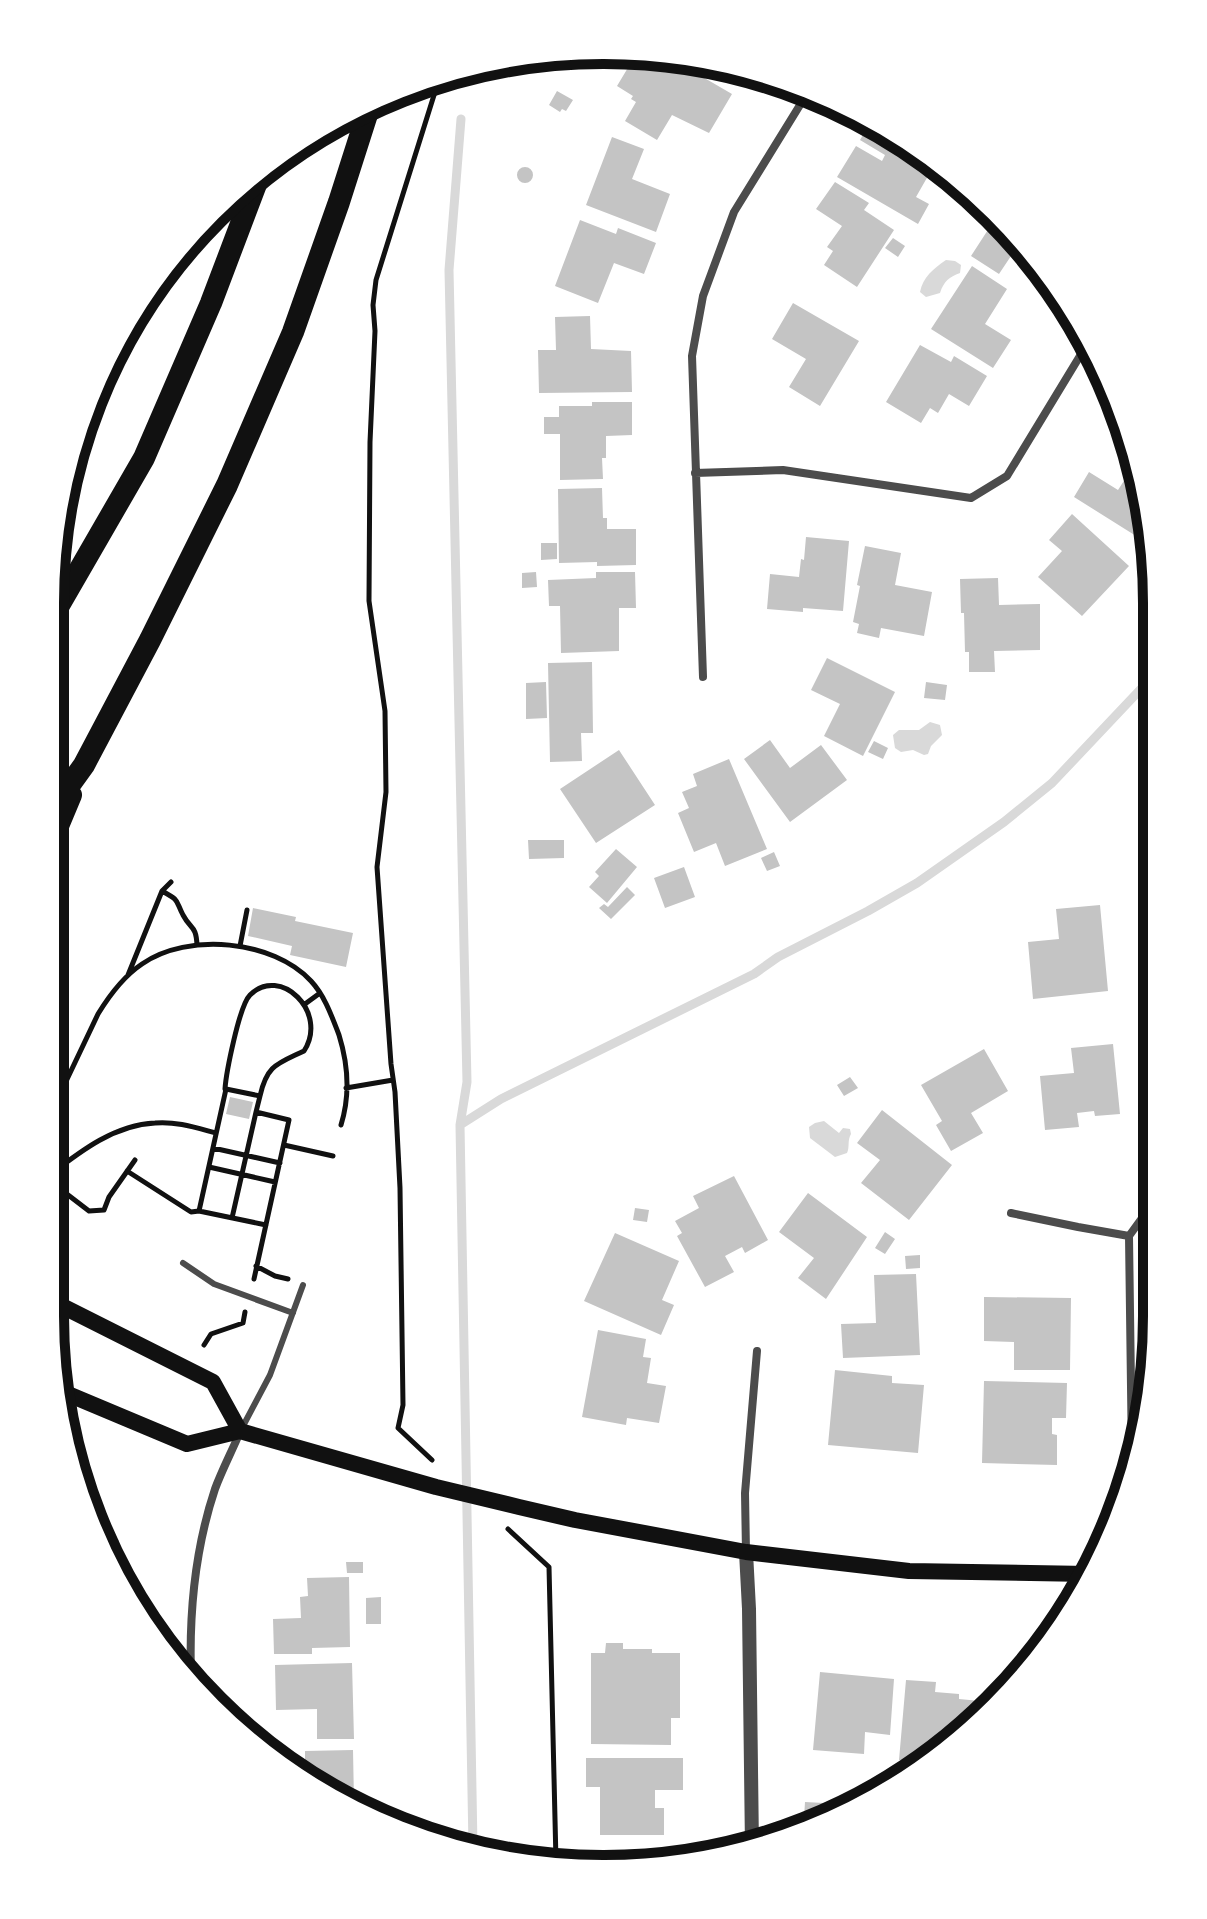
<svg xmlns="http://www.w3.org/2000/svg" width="1207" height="1919" font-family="Montserrat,sans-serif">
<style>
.water{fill:#d9d9d9}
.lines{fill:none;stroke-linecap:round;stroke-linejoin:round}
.stream{stroke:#d9d9d9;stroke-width:9}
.building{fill:#c4c4c4}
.path{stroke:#111;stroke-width:5}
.service{stroke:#4c4c4c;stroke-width:6}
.minor{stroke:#4c4c4c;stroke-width:8}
.tertiary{stroke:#4c4c4c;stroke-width:14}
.secondary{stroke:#111;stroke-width:16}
.trunk{stroke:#111;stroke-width:22}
.rim{fill:none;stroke:#111;stroke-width:10}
</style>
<rect width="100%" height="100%" fill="#fff"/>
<!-- water -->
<path class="water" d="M 946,260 L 955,261 L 961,265 L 960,273 C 949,277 944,281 940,293 L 926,297 L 920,292 C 923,277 933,269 946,260 Z
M 930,722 L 940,725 L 942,735 L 931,746 L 928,754 L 924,755 L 913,750 L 901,752 L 895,748 L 893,735 L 899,730 L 919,730 Z
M 824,1121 L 839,1133 L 843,1128 L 850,1129 L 851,1134 C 847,1141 850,1147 847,1153 L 835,1157 L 810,1138 L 809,1127 L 815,1123 Z"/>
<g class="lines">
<!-- stream -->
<path class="stream" d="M 461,119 L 449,270 L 467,1082 L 460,1125 L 473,1847
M 460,1125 L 501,1099 L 754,974 L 778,957 L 868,911 L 917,883 L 1004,822 L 1052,783 L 1155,674"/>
</g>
<!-- building -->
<path class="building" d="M 638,51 L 652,53 L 655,55 L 652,59 L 665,66 L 670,58 L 732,94 L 709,133 L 672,115 L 657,140 L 625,121 L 636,102 L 631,99 L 633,96 L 617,86 Z
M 557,91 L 573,100 L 566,111 L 562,109 L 560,112 L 549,105 Z
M 871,121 L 936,162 L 916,197 L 929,204 L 918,224 L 837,177 L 856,146 L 882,161 L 885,155 L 860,140 Z
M 612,137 L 644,149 L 632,179 L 670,194 L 656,232 L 586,205 Z
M517 175a8 8 0 1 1 16 0a8 8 0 1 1-16 0Z
M 835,182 L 869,203 L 864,210 L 894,230 L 857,287 L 824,265 L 833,251 L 827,247 L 842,226 L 816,209 Z
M 995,219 L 1030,254 L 1017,247 L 999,274 L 971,256 Z
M 580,220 L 616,234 L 618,228 L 656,243 L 644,274 L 614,263 L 598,303 L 555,286 Z
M 893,238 L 905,246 L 898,257 L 885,248 Z
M 972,266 L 1007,289 L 985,324 L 1011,340 L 993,368 L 931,329 Z
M 793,303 L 859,341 L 820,406 L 789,387 L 806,359 L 772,339 Z
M 590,316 L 591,349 L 631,351 L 632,392 L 539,393 L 538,350 L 556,350 L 555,317 Z
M 920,345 L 951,362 L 954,356 L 987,376 L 969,406 L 949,394 L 938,413 L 930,408 L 921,423 L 886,402 Z
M 592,402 L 632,402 L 632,435 L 606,436 L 606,458 L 602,458 L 603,479 L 560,480 L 560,434 L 544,434 L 544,417 L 559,417 L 559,406 L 592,406 Z
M 1138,459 L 1138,460 L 1152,546 L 1074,497 L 1089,472 L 1118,490 Z
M 602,488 L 603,518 L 607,518 L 607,529 L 636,529 L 636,565 L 597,566 L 597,562 L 559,563 L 558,489 Z
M 1072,514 L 1129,566 L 1082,616 L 1038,577 L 1062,551 L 1049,540 Z
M 806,537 L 849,541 L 843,611 L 803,608 L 803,612 L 767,609 L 770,574 L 799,577 L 801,559 L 804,560 Z
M 541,543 L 557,543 L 557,559 L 541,560 Z
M 865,546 L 901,553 L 895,585 L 932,592 L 924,636 L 881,628 L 879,638 L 857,633 L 859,624 L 853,622 L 860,586 L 857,585 Z
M 536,572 L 537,587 L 522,588 L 522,573 Z
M 596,572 L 635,572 L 636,608 L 619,608 L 619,651 L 561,653 L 560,606 L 549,606 L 548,580 L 596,578 Z
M 998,578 L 999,605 L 1040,604 L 1040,650 L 994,651 L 995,672 L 969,672 L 969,652 L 965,652 L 964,613 L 961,613 L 960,579 Z
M 827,658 L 895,692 L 863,756 L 824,736 L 840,704 L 811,690 Z
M 592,662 L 593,733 L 581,733 L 582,761 L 550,762 L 548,663 Z
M 546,682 L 547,718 L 526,719 L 526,683 Z
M 926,682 L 947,685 L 945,700 L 924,698 Z
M 770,740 L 790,768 L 821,745 L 847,780 L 790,822 L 744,759 Z
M 874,741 L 888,748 L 883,759 L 868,752 Z
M 619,750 L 655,805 L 596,843 L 560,789 Z
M 729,759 L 767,849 L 725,866 L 716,843 L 694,852 L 678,813 L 689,808 L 682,792 L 697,786 L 693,774 Z
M 528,840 L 564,840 L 564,858 L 529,859 Z
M 616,849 L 637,867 L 607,903 L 589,887 L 599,876 L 595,872 Z
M 774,852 L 780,866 L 767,871 L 761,858 Z
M 684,867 L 695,897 L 665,908 L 654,878 Z
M 1154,872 L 1154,909 L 1150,909 L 1147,873 Z
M 627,887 L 635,895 L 611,919 L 599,908 L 604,904 L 608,907 Z
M 1100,905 L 1108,991 L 1033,999 L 1028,942 L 1059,939 L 1056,909 Z
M 253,908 L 296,917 L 295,921 L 353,933 L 346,967 L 290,955 L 292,946 L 248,936 Z
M 1113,1044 L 1120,1114 L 1095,1116 L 1094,1111 L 1077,1113 L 1079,1127 L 1045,1130 L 1040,1076 L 1074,1073 L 1071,1048 Z
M 984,1049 L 1008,1091 L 971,1113 L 983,1133 L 951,1151 L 936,1125 L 942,1121 L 921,1085 Z
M 850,1077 L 858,1088 L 844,1096 L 837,1085 Z
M 230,1097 L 253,1102 L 249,1119 L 226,1114 Z
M 882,1110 L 952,1165 L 909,1220 L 861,1183 L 880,1160 L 857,1143 Z
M 734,1176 L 768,1240 L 745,1253 L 742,1247 L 725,1256 L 734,1272 L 705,1287 L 677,1236 L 682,1233 L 675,1221 L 699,1208 L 693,1196 Z
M 808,1193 L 867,1237 L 826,1299 L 798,1278 L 814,1258 L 779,1232 Z
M 635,1208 L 649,1210 L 647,1222 L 633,1220 Z
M 885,1232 L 895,1239 L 885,1254 L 875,1248 Z
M 615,1233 L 679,1261 L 662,1300 L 674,1305 L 661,1335 L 584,1301 Z
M 920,1255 L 920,1268 L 906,1269 L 905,1256 Z
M 916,1274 L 920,1355 L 843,1358 L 841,1324 L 876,1323 L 874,1275 Z
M 984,1297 L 1071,1298 L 1070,1370 L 1014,1370 L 1014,1342 L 984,1341 Z
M 598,1330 L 646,1339 L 643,1357 L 651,1358 L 647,1383 L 666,1386 L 659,1423 L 627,1418 L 626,1425 L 582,1417 Z
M 835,1370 L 892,1376 L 892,1383 L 924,1385 L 918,1453 L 828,1445 Z
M 984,1381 L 1067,1383 L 1066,1418 L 1052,1418 L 1052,1434 L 1057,1435 L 1057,1465 L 982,1463 Z
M 98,1531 L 119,1540 L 111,1558 Z
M 346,1562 L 363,1562 L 363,1573 L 347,1573 Z
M 349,1577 L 350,1647 L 312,1648 L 312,1654 L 274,1654 L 273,1619 L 301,1618 L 300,1597 L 308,1596 L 307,1578 Z
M 381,1597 L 381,1624 L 366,1624 L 366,1598 Z
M 606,1643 L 623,1643 L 623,1649 L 652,1649 L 652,1653 L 680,1653 L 680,1718 L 671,1718 L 671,1745 L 591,1744 L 591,1653 L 605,1653 Z
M 352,1663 L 354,1739 L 317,1739 L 317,1709 L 276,1710 L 275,1665 Z
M 820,1672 L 894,1679 L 890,1735 L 865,1732 L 864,1754 L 813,1750 Z
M 906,1680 L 936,1682 L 935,1692 L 959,1694 L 959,1699 L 980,1701 L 979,1712 L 926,1762 L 899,1760 Z
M 353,1750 L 354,1801 L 305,1775 L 305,1751 Z
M 586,1758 L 683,1758 L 683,1790 L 655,1790 L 655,1808 L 664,1808 L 664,1835 L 600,1835 L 600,1787 L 586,1787 Z
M 805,1802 L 824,1803 L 822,1816 L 816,1819 L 804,1818 Z
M 607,1854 L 686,1854 L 686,1858 L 607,1868 Z"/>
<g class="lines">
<!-- path -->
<path class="path" d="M 162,891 C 180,901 175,899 183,915 C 191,930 196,925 197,945
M 240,946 L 247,910
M 128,975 L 162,891 L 171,882
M 305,1004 L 320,993
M 346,1088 L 393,1080
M 225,1089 C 226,1074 239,1006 250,995 C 280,965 329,1012 304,1051 C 277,1064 267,1065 260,1096
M 51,1113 L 98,1014 C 109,996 124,976 142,964 C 188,932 273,940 311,981 C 325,996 332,1017 339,1035 C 348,1064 350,1096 341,1125
M 284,1145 L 333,1156
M 213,1148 L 280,1163
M 209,1167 L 275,1182
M 127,1171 L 191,1212 L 199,1211
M 51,1173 L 59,1188 L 89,1211 L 104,1210 L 109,1197 L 135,1160
M 51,1174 C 82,1150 115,1125 155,1123 C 176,1121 197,1128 216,1133
M 232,1218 L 256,1112
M 256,1266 L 275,1276 L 288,1279
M 254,1279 L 289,1120 L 256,1112 L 260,1096 L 226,1089 L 199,1211 L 266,1225
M 204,1345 L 211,1334 L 243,1323 L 245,1312
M 432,1460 L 398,1428 L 403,1405 L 400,1188 L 395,1092 L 391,1064 L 377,867 L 386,792 L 385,711 L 369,601 L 370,442 L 375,331 L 373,305 L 376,280 L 440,76
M 508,1529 L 549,1567 L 556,1861"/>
<!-- service -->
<path class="service" d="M 183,1263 L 214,1284 L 293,1313
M 242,1428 L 270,1375 L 303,1285"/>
<!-- minor -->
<path class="minor" d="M 695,473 L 783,470 L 971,498 L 1007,476 L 1089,341
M 703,677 L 692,356 L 703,296 L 734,212 L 808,92
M 1011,1213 L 1078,1227 L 1129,1236
M 1132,1462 L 1129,1236 L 1153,1203
M 746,1552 L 745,1493 L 757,1351
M 191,1675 C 189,1612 195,1549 215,1489 C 222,1470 232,1451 240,1432"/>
<!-- tertiary -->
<path class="tertiary" d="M 746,1552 L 749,1609 L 752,1848"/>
<!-- secondary -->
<path class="secondary" d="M 50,1300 L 213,1382 L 240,1431
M 63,1392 L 187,1444 L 240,1431 L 436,1487 L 519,1507 L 575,1520 L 746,1552 L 909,1571 L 1088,1574"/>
<!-- trunk -->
<path class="trunk" d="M 54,614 L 144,458 L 211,303 L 261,171
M 53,808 L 84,765 L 150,640 L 227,485 L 293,332 L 339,202 L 370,105
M 53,838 L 71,795"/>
</g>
<!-- crop -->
<path d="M0 0H1207V1919H0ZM603 64H604A539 539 0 0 1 1143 603V1316A539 539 0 0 1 604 1855H603A539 539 0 0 1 64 1316V603A539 539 0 0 1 603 64Z" fill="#fff" fill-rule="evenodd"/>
<path class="rim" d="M603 64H604A539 539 0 0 1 1143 603V1316A539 539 0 0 1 604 1855H603A539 539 0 0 1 64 1316V603A539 539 0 0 1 603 64Z"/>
</svg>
